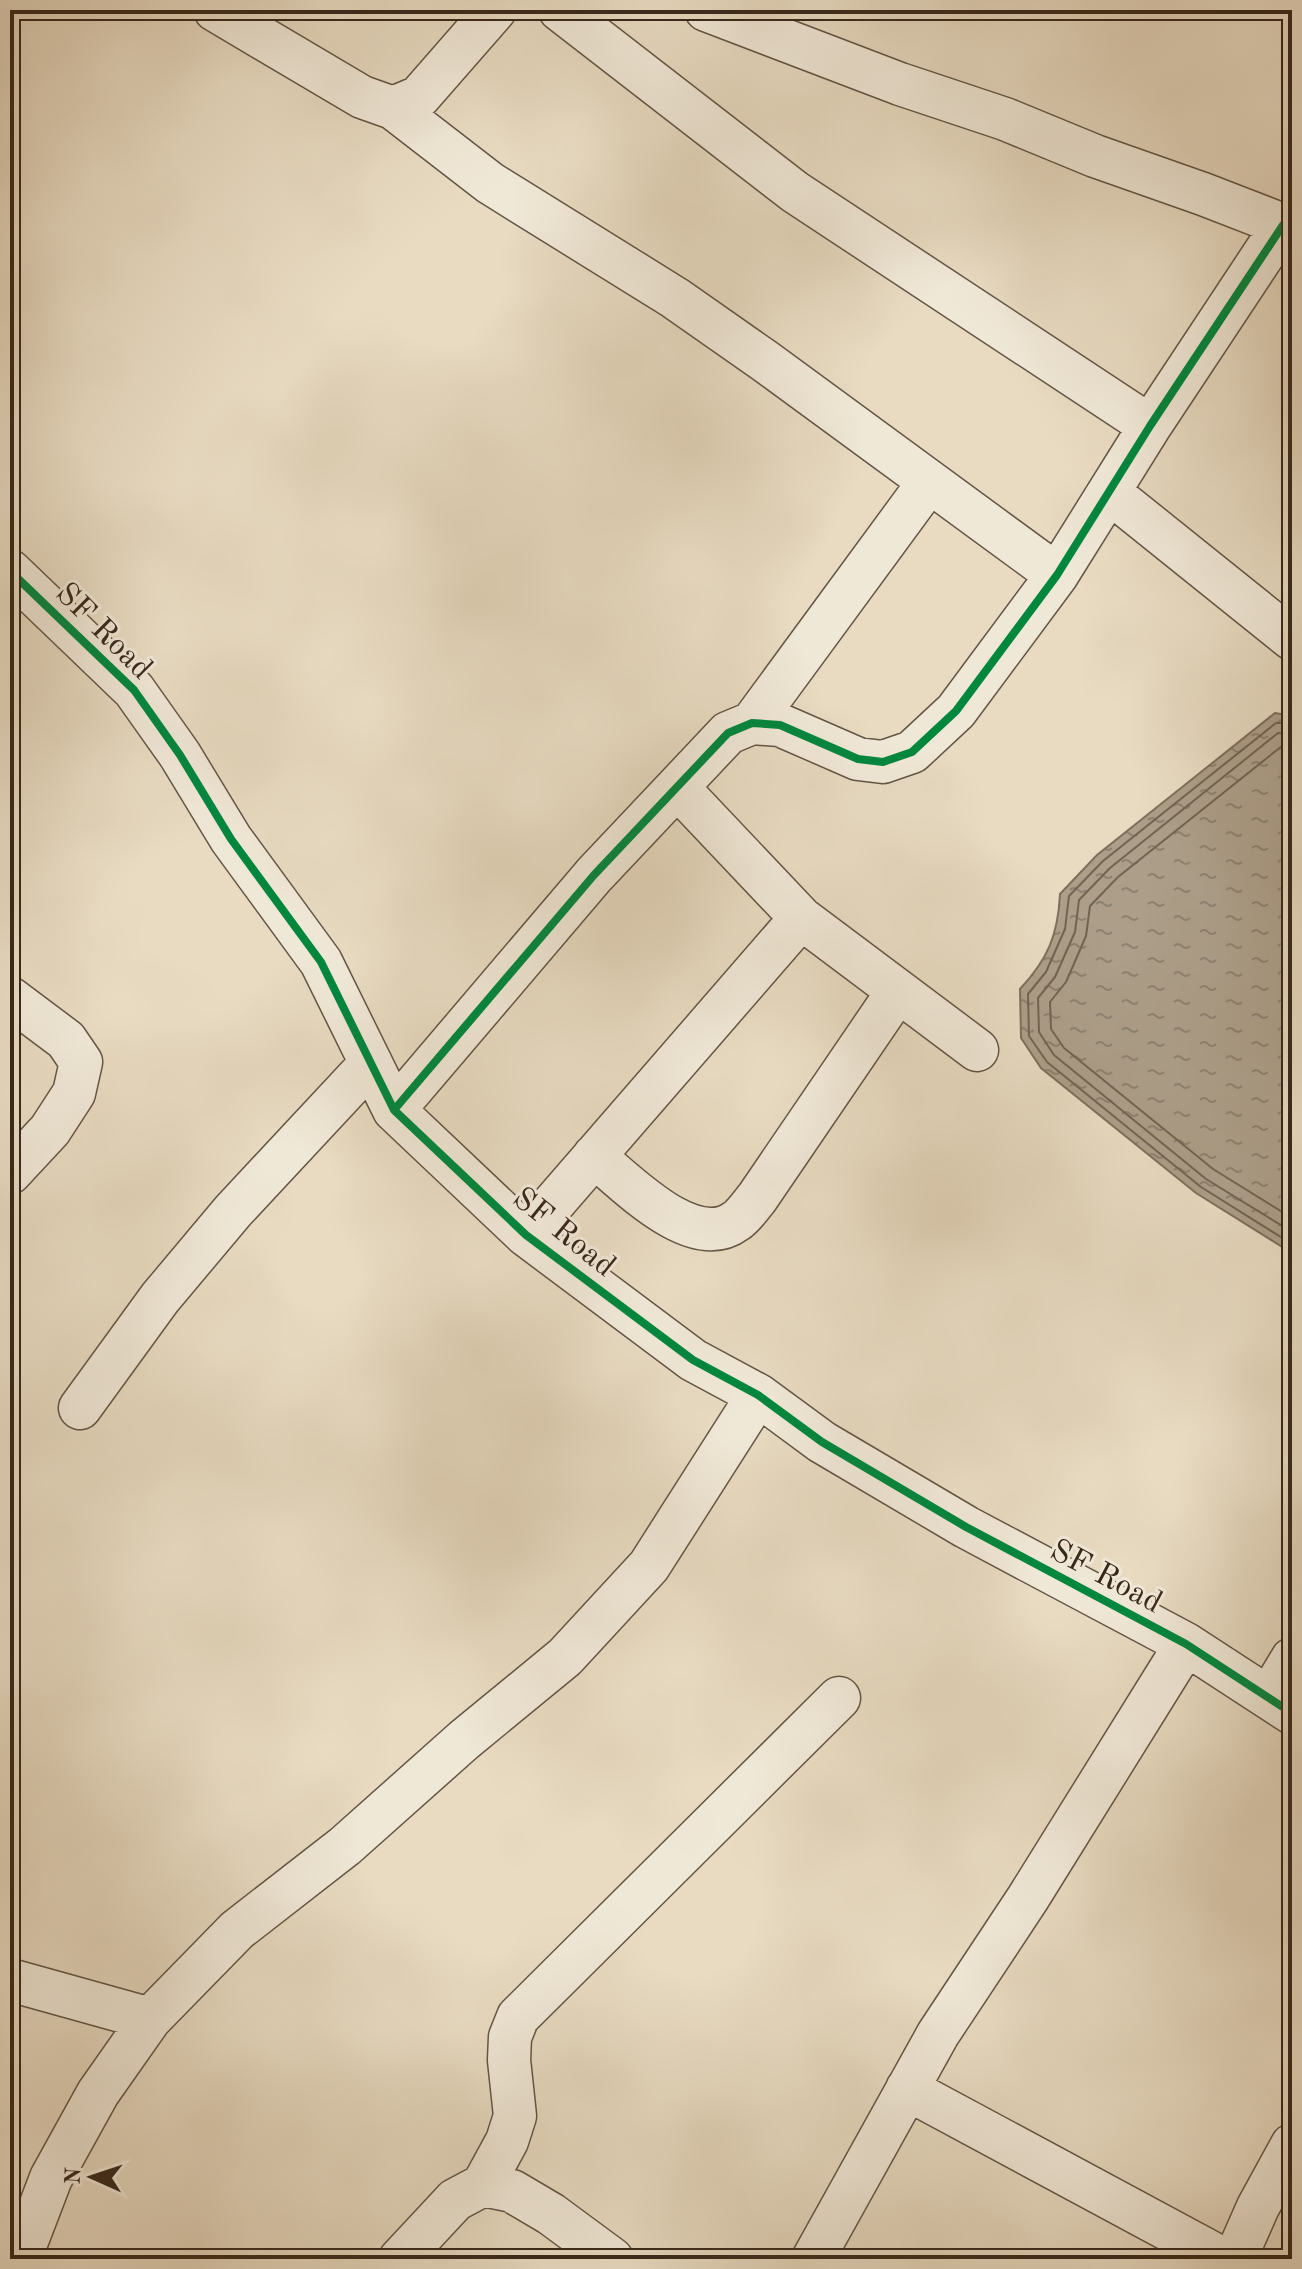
<svg xmlns="http://www.w3.org/2000/svg" width="1302" height="2269" font-family="'Old Standard TT',serif">
<style>
.water{fill:url(#water-ripples);stroke:#7e6f5d;stroke-width:2}
.lines{fill:none;stroke-linecap:round;stroke-linejoin:round}
.shore{stroke:#726352;stroke-width:2}
.street-casing{stroke:#645545;stroke-width:45}
.street{stroke:#f0e8d7;stroke-width:42}
.cycleway-casing{stroke:#f0e8d7;stroke-width:13}
.cycleway{stroke:#00873e;stroke-width:8}
.labels{text-anchor:middle;stroke-width:6;stroke-linejoin:round;paint-order:stroke}
.street-label{font-size:32px;fill:#38281b;stroke:#f0e8d7}
</style>
<defs>
<pattern id="water-ripples" width="26" height="14" patternUnits="userSpaceOnUse" patternTransform="scale(2)"><rect width="26" height="14" fill="#ac9e89"/><path d="M2 4q2-2 4 0t4 0M15 11q2-2 4 0t4 0" fill="none" stroke="#8d816f"/></pattern>
</defs>
<rect width="100%" height="100%" fill="#e8dbc2"/>
<filter id="stains"><feTurbulence type="fractalNoise" baseFrequency=".0025" numOctaves="4"/><feColorMatrix values="0 0 0 0 .2 0 0 0 0 .09 0 0 0 0 .02 0 0 0 .5 -.17"/></filter>
<radialGradient id="worn" r=".72"><stop offset=".6" stop-color="#630" stop-opacity="0"/><stop offset="1" stop-color="#630" stop-opacity=".3"/></radialGradient>
<!-- water -->
<path class="water" d="M 1275,713 L 1292,716 L 1292,1253 L 1196,1193 L 1041,1068 L 1021,1038 L 1020,989 C 1048,959 1058,935 1060,894 L 1097,855 Z"/>
<g class="lines">
<!-- shore -->
<path class="shore" d="M 1292,723 L 1276,723 L 1103,861 L 1069,896 L 1065,929 L 1046,972 L 1028,994 L 1029,1036 L 1047,1062 L 1201,1187 L 1292,1244
M 1292,734 L 1278,733 L 1110,868 L 1079,900 L 1075,932 L 1055,977 L 1038,998 L 1039,1032 L 1054,1055 L 1206,1179 L 1292,1232
M 1292,746 L 1282,746 L 1118,877 L 1090,906 L 1086,936 L 1066,982 L 1050,1002 L 1051,1029 L 1064,1048 L 1213,1169 L 1292,1218"/>
<!-- street casing -->
<g class="street-casing">
<path id="street" d="M 215,10 L 362,97 L 393,108 L 419,97 L 495,10
M 560,10 L 795,192 L 1150,426
M 706,10 L 900,84 L 1005,119 L 1095,156 L 1203,194 L 1283,225 L 1292,232
M 393,108 L 490,183 L 675,298 L 765,361 L 1057,575
M 1109,492 L 1292,639
M 10,571 L 134,690 L 180,755 L 231,839 L 321,962 L 394,1110 L 526,1235 L 693,1360 L 758,1395 L 822,1442 L 966,1527 L 1186,1644 L 1292,1713
M 752,723 L 929,482
M 677,787 L 801,918 L 977,1050
M 10,998 L 66,1040 L 81,1062 L 74,1093 L 50,1130 L 10,1173
M 394,1110 L 594,875 L 728,733 L 752,723 L 780,725 L 858,759 L 883,762 L 912,752 L 956,711 L 1057,575 L 1150,426 L 1283,225
M 594,1156 C 626,1182 693,1253 736,1221 C 744,1216 751,1205 757,1198 L 898,991
M 526,1235 L 801,918
M 80,1408 L 160,1298 L 233,1211 L 371,1063
M 1269,1697 L 1292,1659
M 10,1980 L 150,2019
M 907,2089 L 1223,2259
M 483,2185 L 507,2141 L 515,2116 L 509,2060 L 510,2037 L 518,2017 L 839,1698
M 20,2259 L 51,2178 L 98,2093 L 150,2019 L 237,1930 L 345,1846 L 464,1740 L 565,1657 L 649,1566 L 758,1395
M 400,2259 L 455,2200 L 483,2185 L 512,2191 L 551,2214 L 612,2259
M 813,2259 L 938,2034 L 1028,1898 L 1186,1644
M 1235,2259 L 1258,2207 L 1292,2145"/>
</g>
<!-- street -->
<use href="#street" class="street"/>
<!-- cycleway casing -->
<g class="cycleway-casing">
<path id="cycleway" d="M 10,571 L 134,690 L 180,755 L 231,839 L 321,962 L 394,1110 L 526,1235 L 693,1360 L 758,1395 L 822,1442 L 966,1527 L 1186,1644 L 1292,1713
M 394,1110 L 594,875 L 728,733 L 752,723 L 780,725 L 858,759 L 883,762 L 912,752 L 956,711 L 1057,575 L 1150,426 L 1283,225"/>
</g>
<!-- cycleway -->
<use href="#cycleway" class="cycleway"/>
</g>
<g class="labels">
<!-- street labels -->
<g class="street-label">
<text transform="translate(105 630) rotate(45)" y="11">SF Road</text>
<text transform="translate(565 1231) rotate(39)" y="11">SF Road</text>
<text transform="translate(1107 1575) rotate(28)" y="11">SF Road</text>
</g>
</g>
<!-- margin -->
<rect width="1302" height="2269" fill="none" stroke="#e8dbc2" stroke-width="40"/>
<rect x="12" y="12" width="1278" height="2245" fill="none" stroke="#38281b" stroke-width="4"/>
<rect x="20" y="20" width="1262" height="2229" fill="none" stroke="#38281b" stroke-width="2"/>
<!-- north arrow -->
<g transform="translate(92 2177) rotate(273)" stroke="#f0e8d7" stroke-width="6" paint-order="stroke">
<path d="M0-6L14 30L0 20L-14 30Z" fill="#38281b"/>
<text y="-12" font-size="22" font-weight="bold" text-anchor="middle" fill="#38281b">N</text>
</g>
<rect width="100%" height="100%" filter="url(#stains)"/>
<rect width="100%" height="100%" fill="url(#worn)"/>
</svg>
